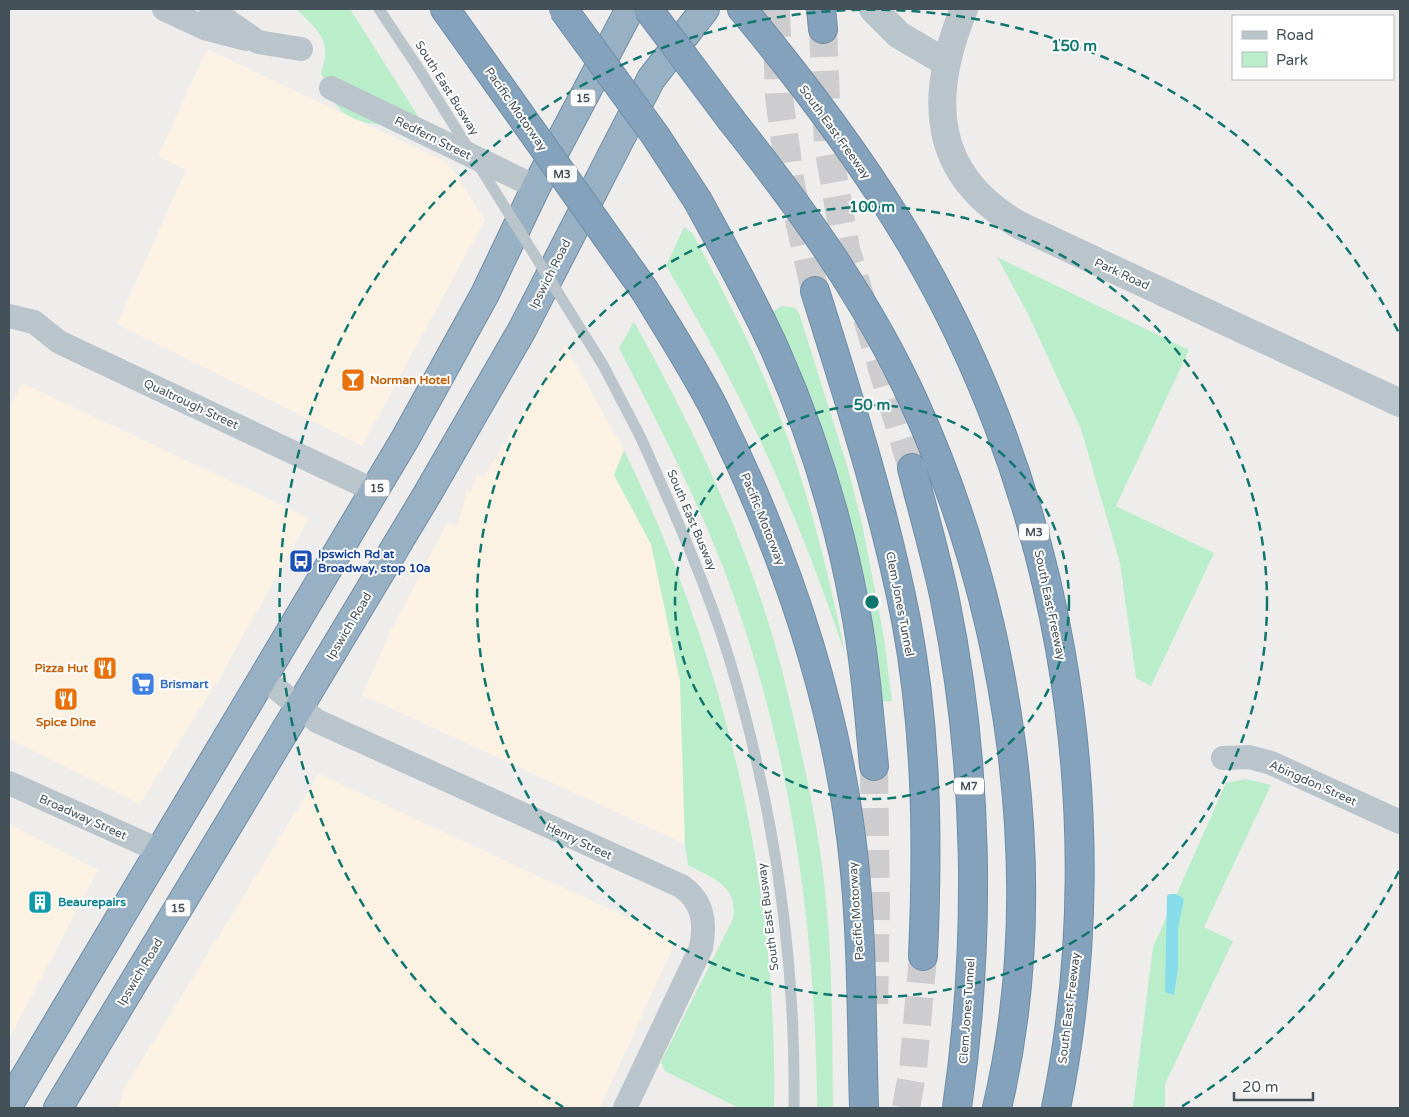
<svg xmlns="http://www.w3.org/2000/svg" width="1409" height="1117" font-family="'Varela Round',sans-serif">
<style>
.commercial{fill:#fbf2e4}
.green{fill:#baedca}
.water{fill:#87dce9}
.lines{fill:none;stroke-linecap:round;stroke-linejoin:round}
.motorway-tunnel{stroke:#cdcdcf;stroke-width:28;stroke-dasharray:28 14;stroke-linecap:butt}
.trunk-casing{stroke:#6f8da6;stroke-width:30}
.motorway-casing{stroke:#6f8da6;stroke-width:30}
.service{stroke:#bac5cb;stroke-width:11}
.minor{stroke:#bac5cb;stroke-width:24}
.tertiary{stroke:#bac5cb;stroke-width:28}
.trunk{stroke:#98b0c3;stroke-width:28}
.motorway{stroke:#84a2bb;stroke-width:28}
.motorway-bridge-casing{stroke:#6f8da6;stroke-width:30;stroke-linecap:butt}
.service-bridge{stroke:#bac5cb;stroke-width:11}
.motorway-bridge{stroke:#84a2bb;stroke-width:28}
.ring{fill:none;stroke:#0f766e;stroke-width:2.5;stroke-dasharray:9 6}
.labels{text-anchor:middle;stroke-width:4;stroke-linejoin:round;paint-order:stroke}
.shield{fill:#fff;stroke:#7d858b;stroke-width:1}
.shield-label{font-size:11px;font-weight:bold;fill:#455159}
.street-label{font-size:12px;fill:#455159;stroke:#fff}
.food-label{font-size:12px;font-weight:bold;fill:#c56008;stroke:#fff;text-anchor:start}
.transit-label{font-size:12px;font-weight:bold;fill:#164399;stroke:#fff;text-anchor:start}
.shop-label{font-size:12px;font-weight:bold;fill:#366cbe;stroke:#fff;text-anchor:start}
.culture-label{font-size:12px;font-weight:bold;fill:#0d838f;stroke:#fff;text-anchor:start}
.centre{fill:#0f766e;stroke:#fff;stroke-width:2.5}
.ring-label{font-size:15px;text-anchor:middle;font-weight:bold;fill:#0f766e;stroke:#fff;stroke-width:4;stroke-linejoin:round;paint-order:stroke}
</style>
<rect width="100%" height="100%" fill="#efecec"/>
<!-- commercial -->
<path class="commercial" d="M 207,49 L 448,163 L 485,220 L 362,446 L 117,324 L 186,170 L 158,156 Z
M 565,345 L 624,450 L 614,475 L 651,544 L 680,681 L 685,844 L 362,695 L 390,632 L 447,523 L 457,526 L 467,490 L 471,491 L 477,475 L 484,476 Z
M 22,383 L 309,518 L 219,679 L 140,804 L 9,739 L 9,410 Z
M 319,774 L 676,940 L 600,1108 L 118,1108 L 125,1087 Z
M 9,824 L 98,870 L 9,1039 Z"/>
<!-- green -->
<path class="green" d="M 296,9 L 350,9 L 418,116 L 401,128 C 382,124 353,125 339,108 C 331,99 326,83 321,73 C 333,40 318,30 296,9 Z
M 684,227 L 692,233 C 715,275 737,317 757,361 C 799,455 825,554 845,654 C 798,513 743,393 666,266 Z
M 997,257 L 1189,350 L 1116,506 L 1214,553 L 1151,686 L 1136,678 L 1120,563 L 1081,429 L 1028,314 Z
M 782,306 L 795,308 L 799,313 L 848,469 L 862,523 L 884,638 L 892,701 L 882,702 L 770,313 Z
M 634,322 C 682,408 725,495 757,588 C 776,641 789,696 801,751 C 810,792 818,832 823,873 C 833,951 832,1030 833,1108 L 817,1108 C 816,929 791,752 729,583 C 699,502 659,425 619,348 Z
M 624,450 C 724,656 778,879 774,1108 L 739,1108 L 665,1071 L 661,1062 L 733,919 C 739,885 712,878 688,865 L 685,844 L 680,681 L 651,544 L 614,475 Z
M 1246,779 L 1271,785 L 1204,927 L 1233,941 L 1165,1084 L 1165,1108 L 1133,1108 L 1153,947 L 1226,783 Z"/>
<!-- water -->
<path class="water" d="M 1169,894 L 1176,894 L 1184,899 L 1178,928 L 1178,969 L 1174,995 L 1165,992 L 1167,896 Z"/>
<g class="lines">
<!-- motorway-tunnel -->
<path class="motorway-tunnel" d="M 776,9 L 779,97 L 791,185 L 815,291
M 823,29 L 828,146 L 846,249 L 912,468
M 874,766 L 876,906 L 874,1009
M 906,1108 L 913,1069 L 923,956"/>
<!-- trunk casing -->
<g class="trunk-casing">
<path id="trunk" d="M 9,1104 L 405,439 L 485,294 L 536,187 L 630,9
M 58,1108 L 425,498 L 522,330 L 651,79 L 705,9"/>
</g>
<!-- motorway casing -->
<g class="motorway-casing">
<path id="motorway" d="M 445,9 L 480,58
M 742,9 C 797,75 851,146 897,220 C 1059,480 1117,808 1056,1108
M 821,9 L 823,29
M 732,121 C 801,208 868,300 914,402 C 1010,613 1051,880 997,1108
M 698,201 C 725,251 753,300 776,352 C 812,433 839,521 855,608 C 865,660 869,714 874,766
M 645,291 C 669,330 694,369 715,410 C 778,537 827,674 848,815 C 863,912 861,1011 864,1108
M 815,291 C 849,399 884,508 906,620 C 927,731 928,844 923,956
M 912,468 C 923,512 936,556 945,600 C 979,766 981,941 957,1108"/>
</g>
<!-- service -->
<path class="service" d="M 379,9 L 417,66
M 641,438 C 673,510 706,583 729,658 C 773,803 796,957 794,1108"/>
<!-- minor -->
<path class="minor" d="M 164,9 L 207,29 L 246,39
M 211,9 L 258,42 L 301,49
M 331,88 L 536,187
M 9,316 L 34,322 L 59,342 L 375,491
M 262,677 L 317,721 L 681,886 C 703,901 706,922 701,948 L 625,1108
M 1223,758 L 1249,757 L 1271,763 L 1400,822
M 9,783 L 158,850"/>
<!-- tertiary -->
<path class="tertiary" d="M 873,9 L 899,35 L 945,62
M 964,9 C 928,97 930,175 1021,226 L 1400,403"/>
<!-- trunk -->
<use href="#trunk" class="trunk"/>
<!-- motorway -->
<use href="#motorway" class="motorway"/>
<!-- motorway-bridge casing -->
<g class="motorway-bridge-casing">
<path id="motorway-bridge" d="M 563,9 L 655,135 L 698,201
M 648,9 L 732,121
M 480,58 L 645,291"/>
</g>
<!-- service-bridge -->
<path class="service-bridge" d="M 417,66 L 603,365 L 641,438"/>
<!-- motorway-bridge -->
<use href="#motorway-bridge" class="motorway-bridge"/>
</g>
<!-- distance rings -->
<g class="ring">
<circle cx="872" cy="602" r="197"/>
<circle cx="872" cy="602" r="395"/>
<path d="M1399 871A592 592 0 0 1 1181 1107M563 1107A592 592 0 1 1 1399 333"/>
</g>
<!-- icons -->
<defs>
<g id="bar-square" transform="scale(1.25)"><rect x="-9" y="-9" width="18" height="18" rx="4" fill="#e8710a" stroke="#fff"/><path d="M-6-5H6L.8 .8V4.5H3.5V6h-7V4.5H-.8V.8Z" fill="#fff"/></g>
<g id="bus-square" transform="scale(1.25)"><rect x="-9" y="-9" width="18" height="18" rx="4" fill="#1a4fb4" stroke="#fff"/><path d="M-5-6H5V4H4V6H2V4H-2V6H-4V4H-5ZM-3.5-4V0h7V-4ZM-3.5 1.2v1.5H-2V1.2ZM2 1.2v1.5H3.5V1.2Z" fill="#fff"/></g>
<g id="restaurant-square" transform="scale(1.25)"><rect x="-9" y="-9" width="18" height="18" rx="4" fill="#e8710a" stroke="#fff"/><path d="M-5-6h1v4h1v-4h1v4h1v-4h1v5L-1.5 .5V6h-2V.5L-5-1ZM5-6V6H3V1.5H1.5Q1.5-4 5-6Z" fill="#fff"/></g>
<g id="supermarket-square" transform="scale(1.25)"><rect x="-9" y="-9" width="18" height="18" rx="4" fill="#3f7fe0" stroke="#fff"/><path d="M-6-5.5h2.5l.6 2H6L4.5 2H-2.5L-4.4-4H-6ZM-1.5 3.2a1.3 1.3 0 1 0 .1 0ZM3 3.2a1.3 1.3 0 1 0 .1 0Z" fill="#fff"/></g>
<g id="building-square" transform="scale(1.25)"><rect x="-9" y="-9" width="18" height="18" rx="4" fill="#0f9aa8" stroke="#fff"/><path d="M-4-6H4V6H1V3H-1V6H-4ZM-2.5-4.3h1.7v1.8h-1.7ZM.8-4.3h1.7v1.8H.8ZM-2.5-1h1.7V.8h-1.7ZM.8-1h1.7V.8H.8Z" fill="#fff"/></g>
</defs>
<g fill-rule="evenodd">
<use href="#bar-square" x="353" y="380"/>
<use href="#bus-square" x="301" y="561"/>
<use href="#restaurant-square" x="105" y="668"/>
<use href="#supermarket-square" x="143" y="684"/>
<use href="#restaurant-square" x="66" y="699"/>
<use href="#building-square" x="40" y="902"/>
</g>
<g class="labels">
<!-- shield labels -->
<g class="shield">
<rect x="570.5" y="89.5" width="25" height="17" rx="4"/>
<rect x="547" y="165.5" width="30" height="17" rx="4"/>
<rect x="364.5" y="479.5" width="25" height="17" rx="4"/>
<rect x="1019" y="523.5" width="30" height="17" rx="4"/>
<rect x="954" y="777.5" width="30" height="17" rx="4"/>
<rect x="165.5" y="899.5" width="25" height="17" rx="4"/>
</g>
<g class="shield-label">
<text x="583" y="102">15</text>
<text x="562" y="178">M3</text>
<text x="377" y="492">15</text>
<text x="1034" y="536">M3</text>
<text x="969" y="790">M7</text>
<text x="178" y="912">15</text>
</g>
<!-- street labels -->
<g class="street-label">
<text transform="translate(447 88) rotate(58)" y="4">South East Busway</text>
<text transform="translate(516 109) rotate(55)" y="4">Pacific Motorway</text>
<text transform="translate(835 132) rotate(54)" y="4">South East Freeway</text>
<text transform="translate(433 138) rotate(26)" y="4">Redfern Street</text>
<text transform="translate(550 274) rotate(-63)" y="4">Ipswich Road</text>
<text transform="translate(1122 274) rotate(25)" y="4">Park Road</text>
<text transform="translate(191 404) rotate(25)" y="4">Qualtrough Street</text>
<text transform="translate(763 519) rotate(68)" y="4">Pacific Motorway</text>
<text transform="translate(692 520) rotate(67)" y="4">South East Busway</text>
<text transform="translate(900 604) rotate(79)" y="4">Clem Jones Tunnel</text>
<text transform="translate(1050 605) rotate(78)" y="4">South East Freeway</text>
<text transform="translate(349 626) rotate(-59)" y="4">Ipswich Road</text>
<text transform="translate(1313 783) rotate(24)" y="4">Abingdon Street</text>
<text transform="translate(83 817) rotate(24)" y="4">Broadway Street</text>
<text transform="translate(579 841) rotate(25)" y="4">Henry Street</text>
<text transform="translate(856 911) rotate(-94)" y="4">Pacific Motorway</text>
<text transform="translate(768 917) rotate(-97)" y="4">South East Busway</text>
<text transform="translate(140 972) rotate(-59)" y="4">Ipswich Road</text>
<text transform="translate(1069 1008) rotate(-83)" y="4">South East Freeway</text>
<text transform="translate(967 1011) rotate(-86)" y="4">Clem Jones Tunnel</text>
</g>
<!-- food labels -->
<g class="food-label">
<text x="370" y="384">Norman Hotel</text>
<text x="88" y="672" text-anchor="end">Pizza Hut</text>
<text x="66" y="726" text-anchor="middle">Spice Dine</text>
</g>
<!-- transit labels -->
<g class="transit-label">
<text x="318" y="558">Ipswich Rd at<tspan x="318" dy="14">Broadway, stop 10a</tspan></text>
</g>
<!-- shop labels -->
<g class="shop-label">
<text x="160" y="688">Brismart</text>
</g>
<!-- culture labels -->
<g class="culture-label">
<text x="58" y="906">Beaurepairs</text>
</g>
</g>
<circle cx="872" cy="602" r="8" class="centre"/>
<g class="ring-label">
<text x="1074" y="51">150 m</text>
<text x="872" y="212">100 m</text>
<text x="872" y="410">50 m</text>
</g>
<!-- border -->
<rect width="1409" height="1117" fill="none" stroke="#455159" stroke-width="20"/>
<!-- legend -->
<rect x="1232" y="15" width="162" height="65" fill="#ffffff" stroke="#b5b9bd"/>
<rect x="1242" y="31" width="25" height="8" fill="#bac5cb" stroke="#b5b9bd"/>
<text x="1276" y="40" font-size="15" fill="#455159">Road</text>
<rect x="1242" y="52" width="25" height="15" fill="#baedca" stroke="#b5b9bd"/>
<text x="1276" y="65" font-size="15" fill="#455159">Park</text>
<!-- scale -->
<path d="M1234 1092v8h79v-8" fill="none" stroke="#455159" stroke-width="2.5"/>
<text x="1242" y="1092" font-size="15" fill="#455159" stroke="#ffffff" stroke-width="4" paint-order="stroke">20 m</text>
</svg>
